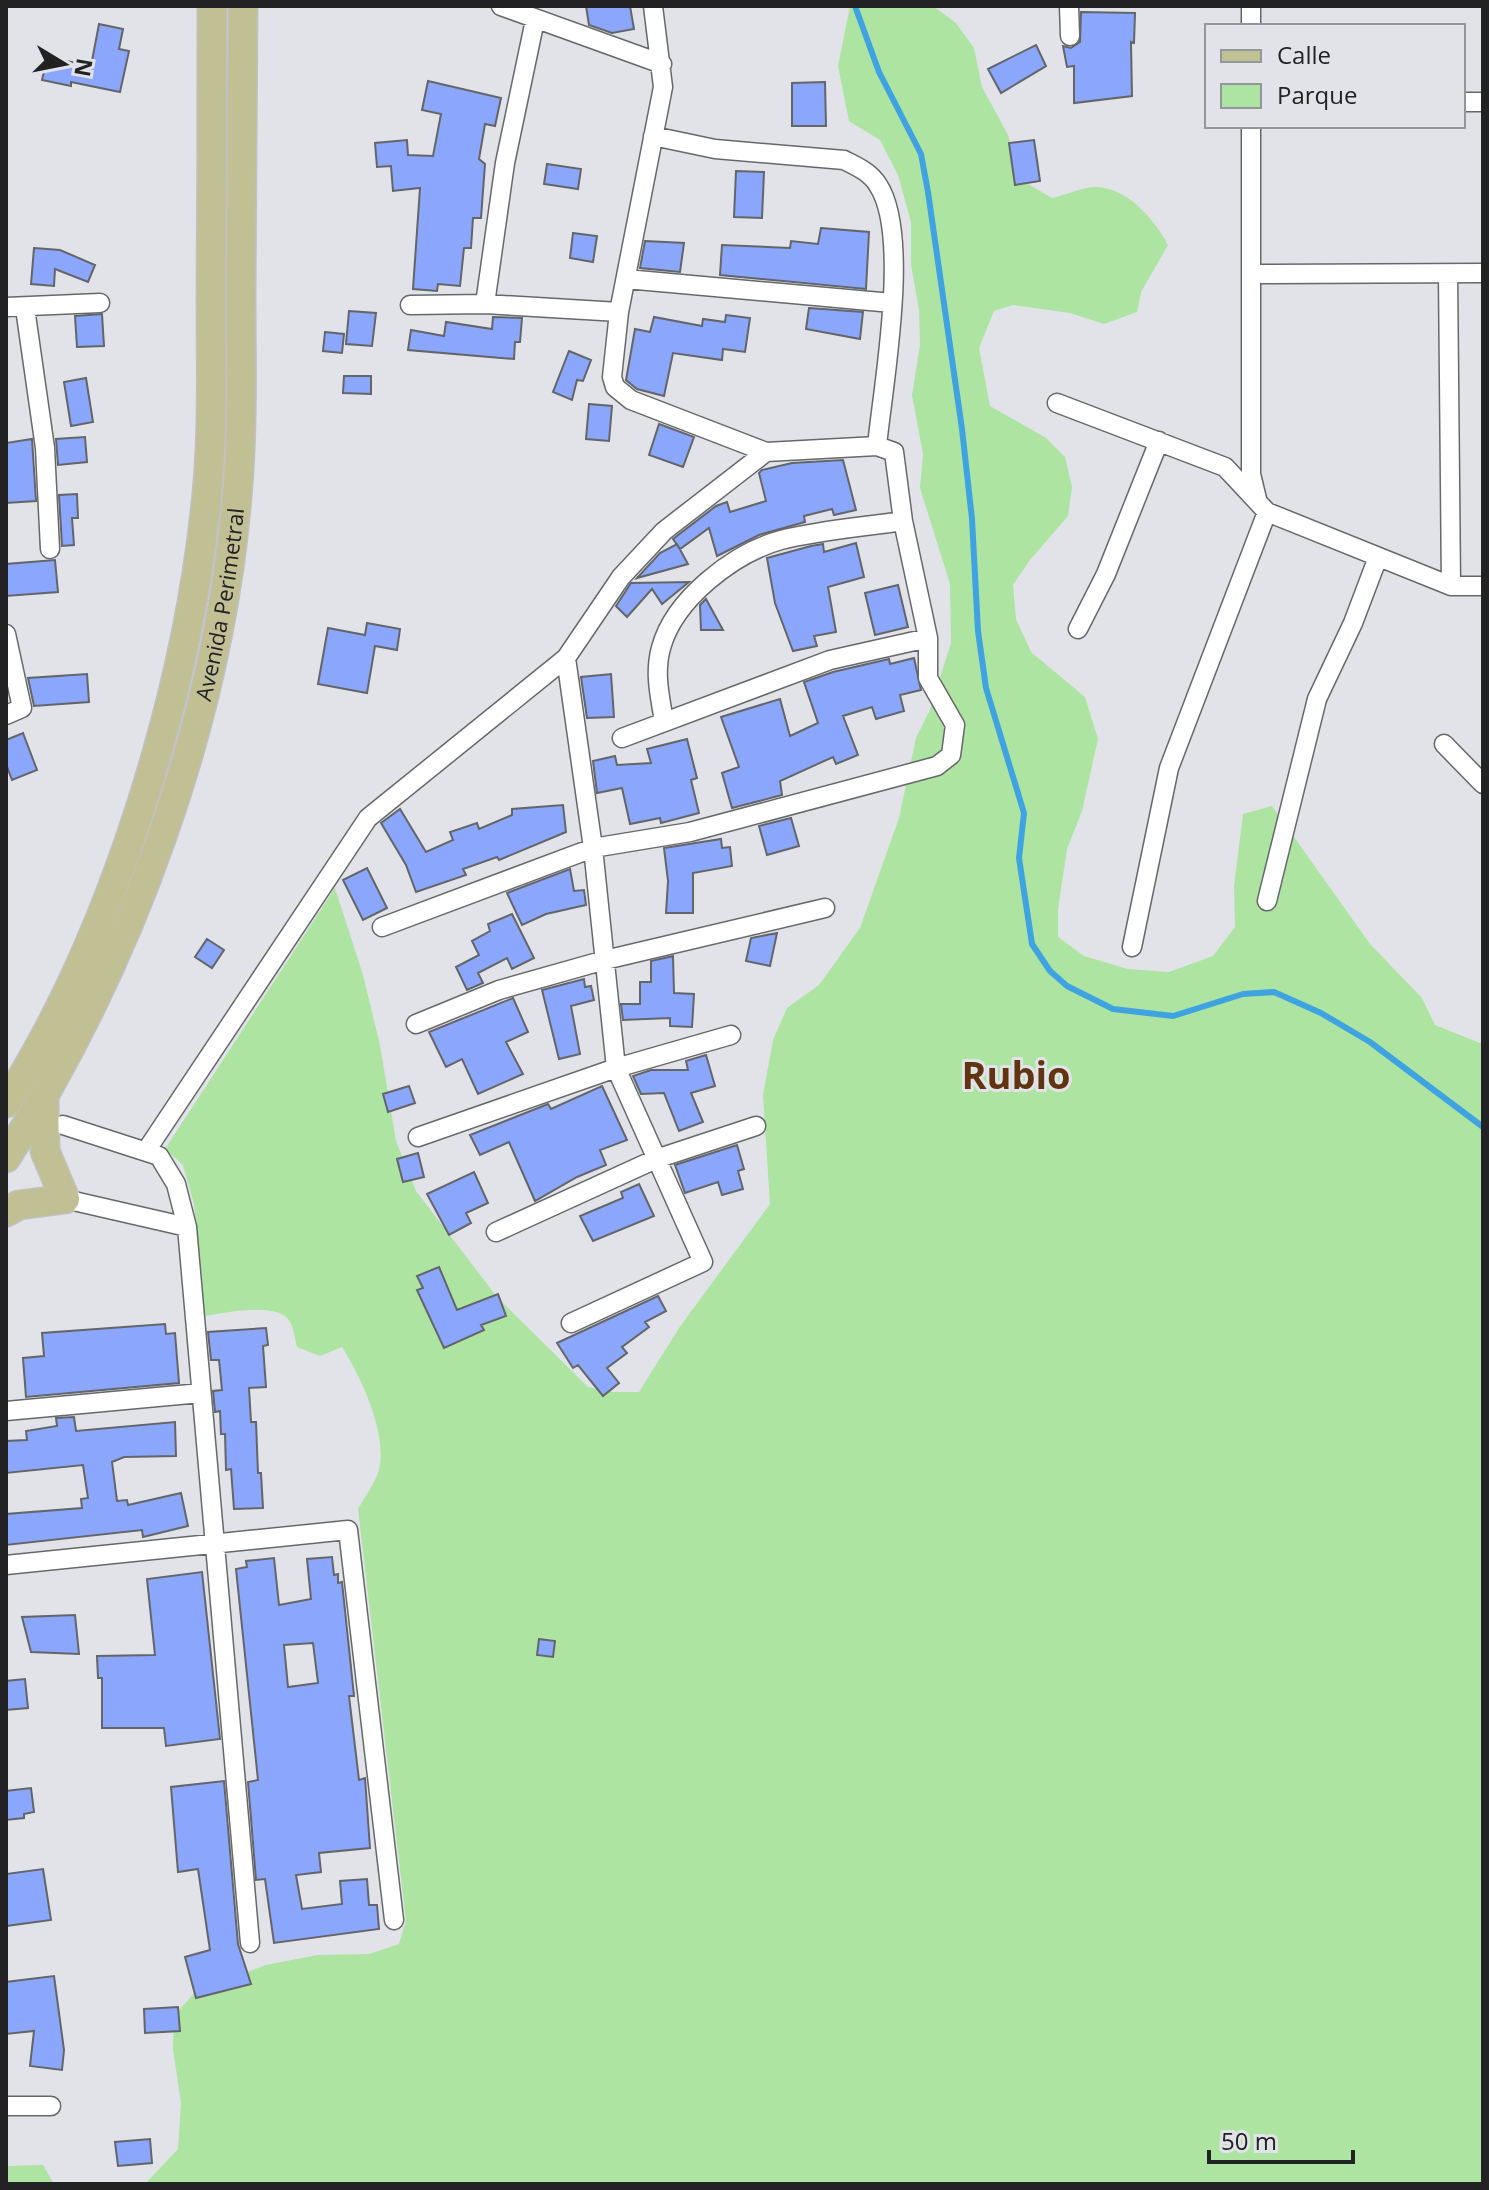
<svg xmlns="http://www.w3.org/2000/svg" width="1489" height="2190" font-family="'Open Sans',sans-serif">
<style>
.green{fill:#ade4a2}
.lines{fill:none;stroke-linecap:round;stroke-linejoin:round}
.stream{stroke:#3fa3e2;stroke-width:6}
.building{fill:#8ba6fd;stroke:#636569;stroke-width:2;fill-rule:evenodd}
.street-casing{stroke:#66686c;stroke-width:21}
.primary-casing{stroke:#c1c1c2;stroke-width:31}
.street{stroke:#fff;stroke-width:18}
.primary{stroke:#c1bf94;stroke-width:28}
.labels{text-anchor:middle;stroke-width:6;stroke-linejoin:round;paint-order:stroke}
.street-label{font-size:22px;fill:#222224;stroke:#e1e3e8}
.town-label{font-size:38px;font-weight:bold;fill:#613411;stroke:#e1e3e8}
</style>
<rect width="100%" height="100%" fill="#e1e3e8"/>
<!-- green -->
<path class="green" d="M 850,6 L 933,6 L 956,23 L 974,48 L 982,87 L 1008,135 L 1023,181 L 1052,198 C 1065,195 1083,187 1096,187 C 1128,188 1154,219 1168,245 L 1141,292 L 1137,312 L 1104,324 L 1070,313 L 1013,305 L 994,311 L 979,348 L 990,406 L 1046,438 L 1065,457 L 1072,487 L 1068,516 L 1030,560 L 1013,585 L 1016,619 L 1031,652 L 1085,697 L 1098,739 L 1082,811 L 1067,849 L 1058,909 L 1058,937 L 1084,956 L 1128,969 L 1169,972 L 1213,956 L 1235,927 L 1234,886 L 1243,814 L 1272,806 L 1370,944 L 1422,998 L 1435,1025 L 1480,1043 L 1483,1039 L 1483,2184 L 145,2184 L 178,2149 L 181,2103 L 173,2049 L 174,2016 L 196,1991 L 266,1965 L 317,1955 L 369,1954 L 399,1944 L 406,1921 L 358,1509 C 365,1497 375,1483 379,1470 C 388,1434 361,1377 342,1347 L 320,1356 L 297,1347 C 295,1340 294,1329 290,1322 C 279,1301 225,1313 205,1316 L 194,1204 L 183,1165 L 165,1149 L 335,888 L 363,975 L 380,1045 L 396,1141 L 416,1191 L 497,1297 L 588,1387 L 613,1392 L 639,1392 L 679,1328 L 770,1204 L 763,1095 L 773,1040 L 787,1008 L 819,985 L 860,928 L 899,818 L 916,738 L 929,712 L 951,643 L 950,584 L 920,488 L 923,454 L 912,395 L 920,345 L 919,310 L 911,265 L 911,222 L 898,175 L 880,140 L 849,121 L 838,66 Z
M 43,2165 L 54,2184 L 6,2184 L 6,2166 Z"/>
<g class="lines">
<!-- stream -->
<path class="stream" d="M 855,6 L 879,72 L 921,154 L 928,192 L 962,429 L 972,519 L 978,631 L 986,688 L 1024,813 L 1019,858 L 1032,944 L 1050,971 L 1067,986 L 1113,1009 L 1173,1016 L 1243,994 L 1274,992 L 1321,1013 L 1370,1042 L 1483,1127"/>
</g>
<!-- building -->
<path class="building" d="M 586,6 L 630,6 L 634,29 L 612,33 L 589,25 Z
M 1081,12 L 1135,13 L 1134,43 L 1131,42 L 1132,96 L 1074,103 L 1074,66 L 1067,67 L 1063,46 L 1071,48 L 1080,42 Z
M 99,24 L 123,29 L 119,49 L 129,51 L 120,92 L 71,82 L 71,86 L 42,80 L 47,57 L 91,66 Z
M 1036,45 L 1046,66 L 1001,93 L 988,69 Z
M 428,81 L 501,98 L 495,126 L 485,124 L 479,159 L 485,164 L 481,218 L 473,218 L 471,248 L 464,248 L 460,286 L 438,284 L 437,291 L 413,289 L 420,188 L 393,191 L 391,166 L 377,167 L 375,143 L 407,140 L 408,155 L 433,156 L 441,114 L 422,110 Z
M 825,82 L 826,126 L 792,126 L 792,83 Z
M 1034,140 L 1040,181 L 1015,185 L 1009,143 Z
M 547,164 L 581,169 L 578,189 L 544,184 Z
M 736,171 L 764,172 L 762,218 L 734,217 Z
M 821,228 L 869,232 L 866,289 L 720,275 L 722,245 L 790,248 L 791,241 L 818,244 Z
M 573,233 L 597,236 L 593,262 L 570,258 Z
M 645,241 L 684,243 L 680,272 L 640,268 Z
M 34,248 L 60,250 L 95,265 L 88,282 L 55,269 L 54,286 L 31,284 Z
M 809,308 L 863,312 L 860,339 L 806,329 Z
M 349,311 L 376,313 L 372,346 L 346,344 Z
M 102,314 L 104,346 L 77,347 L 75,316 Z
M 726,315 L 750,318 L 745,352 L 723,349 L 722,360 L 673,353 L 664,396 L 637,389 L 626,380 L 635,329 L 650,332 L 654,317 L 702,326 L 703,319 L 725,322 Z
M 493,317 L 522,318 L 520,342 L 515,342 L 514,359 L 408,350 L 411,330 L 444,336 L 446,322 L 492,329 Z
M 325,332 L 344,334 L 342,353 L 323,351 Z
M 569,351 L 591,360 L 583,381 L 577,380 L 572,400 L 553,392 Z
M 344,376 L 371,376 L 371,394 L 343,393 Z
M 86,378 L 93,422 L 71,426 L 64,382 Z
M 589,404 L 612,406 L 609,441 L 586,439 Z
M 659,424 L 694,437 L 683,467 L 649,455 Z
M 85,437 L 87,462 L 58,465 L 56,439 Z
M 32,439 L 36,501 L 6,503 L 6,443 Z
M 843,460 L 856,510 L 834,515 L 832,509 L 804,516 L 805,522 L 759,535 L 717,556 L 709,528 L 680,549 L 673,539 L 716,506 L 727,502 L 730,512 L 766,501 L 759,473 L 762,470 L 792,463 Z
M 77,494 L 78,518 L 72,518 L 74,545 L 62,546 L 59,495 Z
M 856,543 L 864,577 L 828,587 L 836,632 L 814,636 L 817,646 L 793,651 L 775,603 L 767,558 L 811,546 L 823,544 L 824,552 Z
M 677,544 L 688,564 L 637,578 L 660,553 Z
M 55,560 L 58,592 L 6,596 L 6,564 Z
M 689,582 L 662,604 L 652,589 L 627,617 L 616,606 L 631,583 Z
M 898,585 L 908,627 L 875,635 L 865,593 Z
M 706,599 L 723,630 L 701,630 L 700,605 Z
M 367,623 L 400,629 L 397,650 L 375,646 L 367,693 L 318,684 L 328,628 L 365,635 Z
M 914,658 L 921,690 L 900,695 L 904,711 L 876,719 L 872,707 L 843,716 L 858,755 L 836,764 L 833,757 L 780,781 L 782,795 L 732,808 L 722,773 L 739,767 L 721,717 L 780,699 L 790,736 L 818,723 L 804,682 L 833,672 L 889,659 L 890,664 Z
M 87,674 L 89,702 L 34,706 L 28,678 Z
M 611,674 L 614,717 L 587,718 L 581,677 Z
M 23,733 L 37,770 L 12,780 L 6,764 L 6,740 Z
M 687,739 L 697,778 L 691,780 L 699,813 L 661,823 L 660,818 L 630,824 L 622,788 L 597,793 L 593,761 L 615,756 L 617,765 L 651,763 L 647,749 Z
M 563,805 L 566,832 L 499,860 L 497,857 L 463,869 L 466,875 L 416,892 L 406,865 L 381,823 L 400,809 L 426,852 L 453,840 L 450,832 L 477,823 L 479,829 L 512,815 L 512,809 Z
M 791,818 L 799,846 L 767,855 L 759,826 Z
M 721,839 L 722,848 L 730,847 L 732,866 L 693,873 L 693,913 L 666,913 L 668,881 L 664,848 Z
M 367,868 L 387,908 L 363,920 L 343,880 Z
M 570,869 L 574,891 L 584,890 L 586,905 L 546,914 L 522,925 L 507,893 Z
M 512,914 L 534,958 L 512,969 L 507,958 L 478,973 L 483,983 L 467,990 L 456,967 L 479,955 L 472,941 L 490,931 L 488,924 Z
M 777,933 L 770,966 L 746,961 L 751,938 Z
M 207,939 L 224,950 L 212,968 L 195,957 Z
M 673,956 L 674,993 L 694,994 L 692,1027 L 670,1026 L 670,1018 L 623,1020 L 621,1004 L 640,1004 L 640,982 L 651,982 L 651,961 Z
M 584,979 L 585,987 L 591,986 L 594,1000 L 571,1006 L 580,1054 L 559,1059 L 542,990 Z
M 513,998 L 528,1032 L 506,1042 L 523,1074 L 478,1094 L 462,1059 L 446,1067 L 429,1032 Z
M 706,1055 L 715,1086 L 691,1093 L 703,1122 L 679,1131 L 664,1093 L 641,1094 L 633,1076 L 651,1070 L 688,1070 L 686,1061 Z
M 409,1086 L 415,1103 L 388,1112 L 383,1094 Z
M 602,1086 L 627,1140 L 600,1150 L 606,1165 L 577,1177 L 535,1201 L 509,1142 L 480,1155 L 470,1135 L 548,1104 L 551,1109 Z
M 737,1145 L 744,1169 L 738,1171 L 743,1189 L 722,1195 L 718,1182 L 685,1193 L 675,1165 Z
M 418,1153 L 424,1177 L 403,1182 L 397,1159 Z
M 474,1172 L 488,1203 L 466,1213 L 471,1223 L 449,1235 L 427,1194 Z
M 639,1184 L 654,1216 L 593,1241 L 580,1216 L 623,1198 L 621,1192 Z
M 439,1267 L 457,1310 L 498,1294 L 506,1316 L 481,1325 L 484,1330 L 444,1348 L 417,1290 L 423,1288 L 417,1276 Z
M 658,1296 L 666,1311 L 645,1322 L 649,1327 L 622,1347 L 627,1353 L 607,1368 L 619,1383 L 603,1396 L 578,1365 L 573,1368 L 557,1343 Z
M 165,1324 L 166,1334 L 175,1333 L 179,1383 L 26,1397 L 23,1358 L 44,1356 L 42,1333 Z
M 266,1328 L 268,1345 L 263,1346 L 266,1387 L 249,1388 L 251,1422 L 256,1422 L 258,1473 L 261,1473 L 263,1508 L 234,1509 L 231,1469 L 226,1470 L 225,1434 L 221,1434 L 220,1411 L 215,1412 L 213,1391 L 222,1390 L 219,1360 L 211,1360 L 208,1332 Z
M 74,1417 L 76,1431 L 175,1422 L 176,1456 L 124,1457 L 112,1462 L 117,1501 L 127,1500 L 128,1505 L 181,1493 L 188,1526 L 143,1537 L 142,1530 L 6,1545 L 6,1514 L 82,1508 L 81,1499 L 88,1498 L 83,1465 L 6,1473 L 6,1441 L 27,1440 L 26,1431 L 57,1426 L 56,1418 Z
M 332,1557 L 334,1575 L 338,1574 L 338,1583 L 342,1582 L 354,1696 L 349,1696 L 359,1780 L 365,1778 L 370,1848 L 319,1853 L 321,1872 L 296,1875 L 302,1909 L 342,1904 L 340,1881 L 367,1879 L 369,1905 L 377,1905 L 379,1929 L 274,1943 L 265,1879 L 256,1880 L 248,1782 L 258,1780 L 236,1569 L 247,1567 L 246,1561 L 274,1558 L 279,1605 L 311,1599 L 307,1559 ZM 313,1643 L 318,1683 L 288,1687 L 284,1645 Z
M 202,1572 L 220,1739 L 166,1746 L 164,1728 L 102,1728 L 102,1678 L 98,1678 L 97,1656 L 155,1655 L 147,1579 Z
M 75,1615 L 79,1654 L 31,1652 L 22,1617 Z
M 539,1639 L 555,1641 L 553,1657 L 537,1655 Z
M 25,1679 L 28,1708 L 6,1710 L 6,1681 Z
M 224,1781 L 238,1944 L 251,1984 L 196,1998 L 185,1957 L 210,1950 L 198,1869 L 178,1872 L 171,1787 Z
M 31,1788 L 34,1812 L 24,1814 L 24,1818 L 6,1820 L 6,1791 Z
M 43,1869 L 51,1920 L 6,1926 L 6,1874 Z
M 54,1976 L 64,2050 L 62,2070 L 30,2066 L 34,2031 L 6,2034 L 6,1982 Z
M 178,2007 L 180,2031 L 145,2033 L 144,2009 Z
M 150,2139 L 152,2163 L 118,2166 L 115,2142 Z"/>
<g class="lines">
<!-- street casing -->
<g class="street-casing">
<path id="street" d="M 501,6 L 662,64
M 653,6 L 663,87 L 619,312 L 612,377 L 615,387 L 631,400 L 766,452
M 1069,6 L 1070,36
M 1251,6 L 1251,26
M 1463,102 L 1483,102
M 1251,126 L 1251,474 L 1257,499
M 653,136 L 715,149 L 844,160 C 856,166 870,172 878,185 C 911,235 883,385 877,446
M 1251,274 L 1483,273
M 1448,274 L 1451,586
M 626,279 L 892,303
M 485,304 L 505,163 L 535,20
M 410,305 L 485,304 L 619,312
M 6,307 L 100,303
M 25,308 L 45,448 L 50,549
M 1057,403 L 1225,467 L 1267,512 L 1451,586 L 1483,586
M 1078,629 L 1106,574 L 1159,441
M 6,634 L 22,708 L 6,715
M 566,658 L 593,848 L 616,1068 L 703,1262 L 571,1323
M 664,721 C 660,697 654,673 661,648 C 674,599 734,553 781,540 C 820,530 863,527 903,521
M 622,738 L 830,660 L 928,638
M 1444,744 L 1483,784
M 1267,901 L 1317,699 L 1353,623 L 1378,557
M 1132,947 L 1169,768 L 1267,512
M 416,1024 L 499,990 L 605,960 L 825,908
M 63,1125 L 159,1156 L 176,1184 L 187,1227 L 250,1943
M 418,1137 L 616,1068 L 731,1035
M 146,1151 L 368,818 L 566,658 L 621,577 L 664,531 L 766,452 L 877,446 L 894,452 L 903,521 L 928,638 L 928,678 L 955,725 L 951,755 L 937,766 L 690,832 L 593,848 L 382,927
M 65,1199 L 187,1227
M 496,1232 L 656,1159 L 756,1126
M 6,1411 L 201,1393
M 6,1565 L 348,1530 L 394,1920
M 6,2106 L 51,2106"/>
</g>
<!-- primary casing -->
<g class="primary-casing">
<g id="primary">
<path d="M 6,1103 C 115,933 191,683 208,482 C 213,421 211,358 211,296 C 212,199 212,103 212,6"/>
<path id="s1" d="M 6,1158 C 131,963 221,717 238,484 C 243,420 241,355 241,290 C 242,196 242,101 243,6"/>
<path d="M 6,1212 L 19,1205 L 65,1199 L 45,1151 L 44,1101"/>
</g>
</g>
<!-- street -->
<use href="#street" class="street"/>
<!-- primary -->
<use href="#primary" class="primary"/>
</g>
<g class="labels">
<!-- street labels -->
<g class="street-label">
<text dy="8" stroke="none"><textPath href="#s1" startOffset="598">Avenida Perimetral</textPath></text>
</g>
<!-- town labels -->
<g class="town-label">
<text x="1016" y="1089">Rubio</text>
</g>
</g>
<!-- border -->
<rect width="1489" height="2190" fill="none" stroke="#222224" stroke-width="16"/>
<!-- legend -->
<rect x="1205" y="24" width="260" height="104" fill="#e1e3e8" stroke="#95969a" stroke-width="2"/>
<rect x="1221" y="50" width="40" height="12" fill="#c1bf94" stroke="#95969a" stroke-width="2"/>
<text x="1277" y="64" font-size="24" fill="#222224">Calle</text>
<rect x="1221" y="84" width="40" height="24" fill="#ade4a2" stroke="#95969a" stroke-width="2"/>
<text x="1277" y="104" font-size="24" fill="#222224">Parque</text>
<!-- north arrow -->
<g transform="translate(64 64) rotate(100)" stroke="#e1e3e8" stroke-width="6" paint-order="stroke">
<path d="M0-6L14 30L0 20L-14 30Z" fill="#222224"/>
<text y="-12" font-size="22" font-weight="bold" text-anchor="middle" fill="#222224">N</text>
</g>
<!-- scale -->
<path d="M1209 2150v12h144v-12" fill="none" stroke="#222224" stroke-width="4"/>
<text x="1221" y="2150" font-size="24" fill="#222224" stroke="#e1e3e8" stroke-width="6" paint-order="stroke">50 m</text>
</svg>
